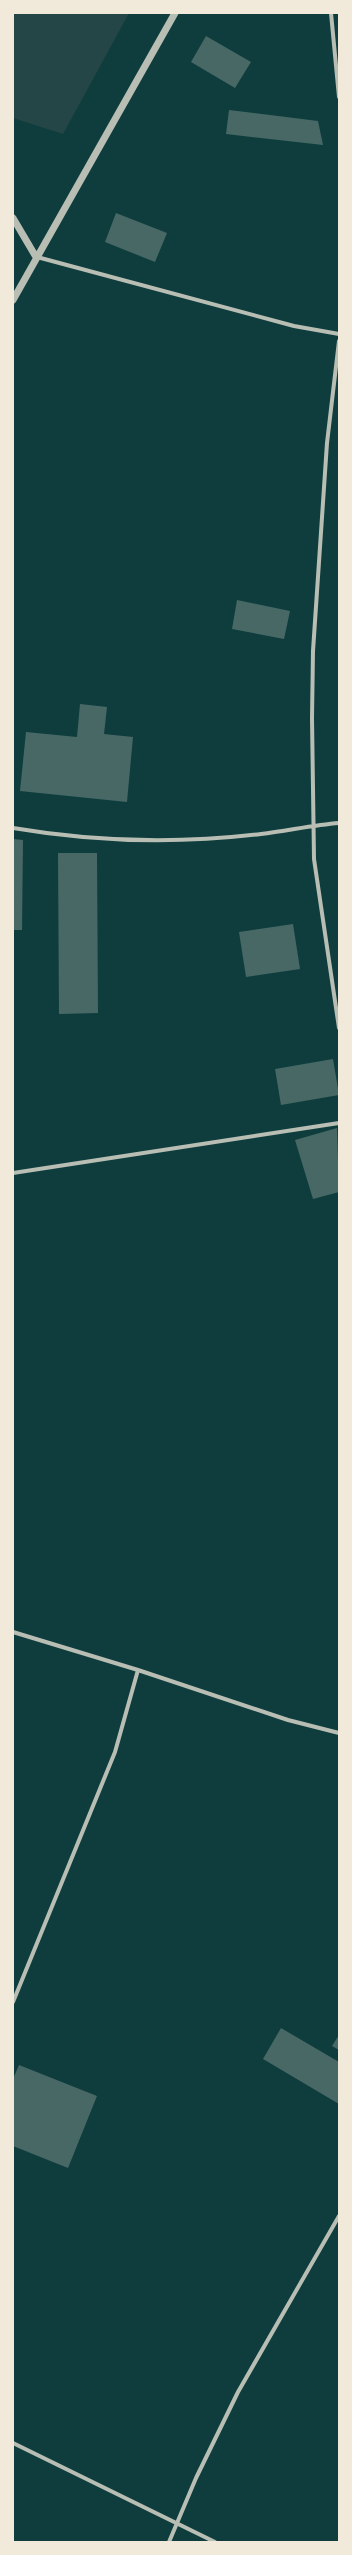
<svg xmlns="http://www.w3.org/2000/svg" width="352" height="2555" font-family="'Open Sans',sans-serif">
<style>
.green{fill:#244646}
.building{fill:#486865}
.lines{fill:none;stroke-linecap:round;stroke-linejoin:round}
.minor{stroke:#b8beb3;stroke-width:4}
.tertiary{stroke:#b8beb3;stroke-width:7}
</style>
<rect width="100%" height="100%" fill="#0f3d3e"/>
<!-- green -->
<path class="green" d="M 13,13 L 129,13 L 63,134 L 13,118 Z"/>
<!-- building -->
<path class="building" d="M 206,36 L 251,62 L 235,88 L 191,62 Z
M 229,110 L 318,121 L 323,145 L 226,134 Z
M 116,213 L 167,233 L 155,262 L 105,242 Z
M 237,600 L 290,611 L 284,639 L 232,629 Z
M 80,704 L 107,707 L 104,734 L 133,737 L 127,802 L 20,791 L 26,732 L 77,737 Z
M 13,839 L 23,840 L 22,930 L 13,930 Z
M 58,853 L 97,853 L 98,1013 L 59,1014 Z
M 293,924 L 300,969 L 246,977 L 239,932 Z
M 333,1059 L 339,1095 L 281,1105 L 275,1069 Z
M 337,1128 L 339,1192 L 313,1199 L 295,1140 Z
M 281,2028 L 339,2062 L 339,2104 L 263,2059 Z
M 339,2035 L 339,2050 L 332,2046 Z
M 19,2065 L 97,2096 L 68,2168 L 13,2146 L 13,2079 Z"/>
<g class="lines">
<!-- minor -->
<path class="minor" d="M 331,13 L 339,97
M 37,257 L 294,326 L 339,334
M 339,341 L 327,443 L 313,651 L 312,718 L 314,859 L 339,1028
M 13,828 C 95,842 178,844 261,834 C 287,831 313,825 339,823
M 13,1173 L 339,1123
M 13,1632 L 138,1670 L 288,1720 L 339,1733
M 13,2002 L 115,1752 L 138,1670
M 13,2443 L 215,2542
M 169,2542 L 196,2478 L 238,2392 L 339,2216"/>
<!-- tertiary -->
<path class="tertiary" d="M 13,218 L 36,257
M 13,300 L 175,13"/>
</g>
<!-- border -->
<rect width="352" height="2555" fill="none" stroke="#f1e9da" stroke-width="28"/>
</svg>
